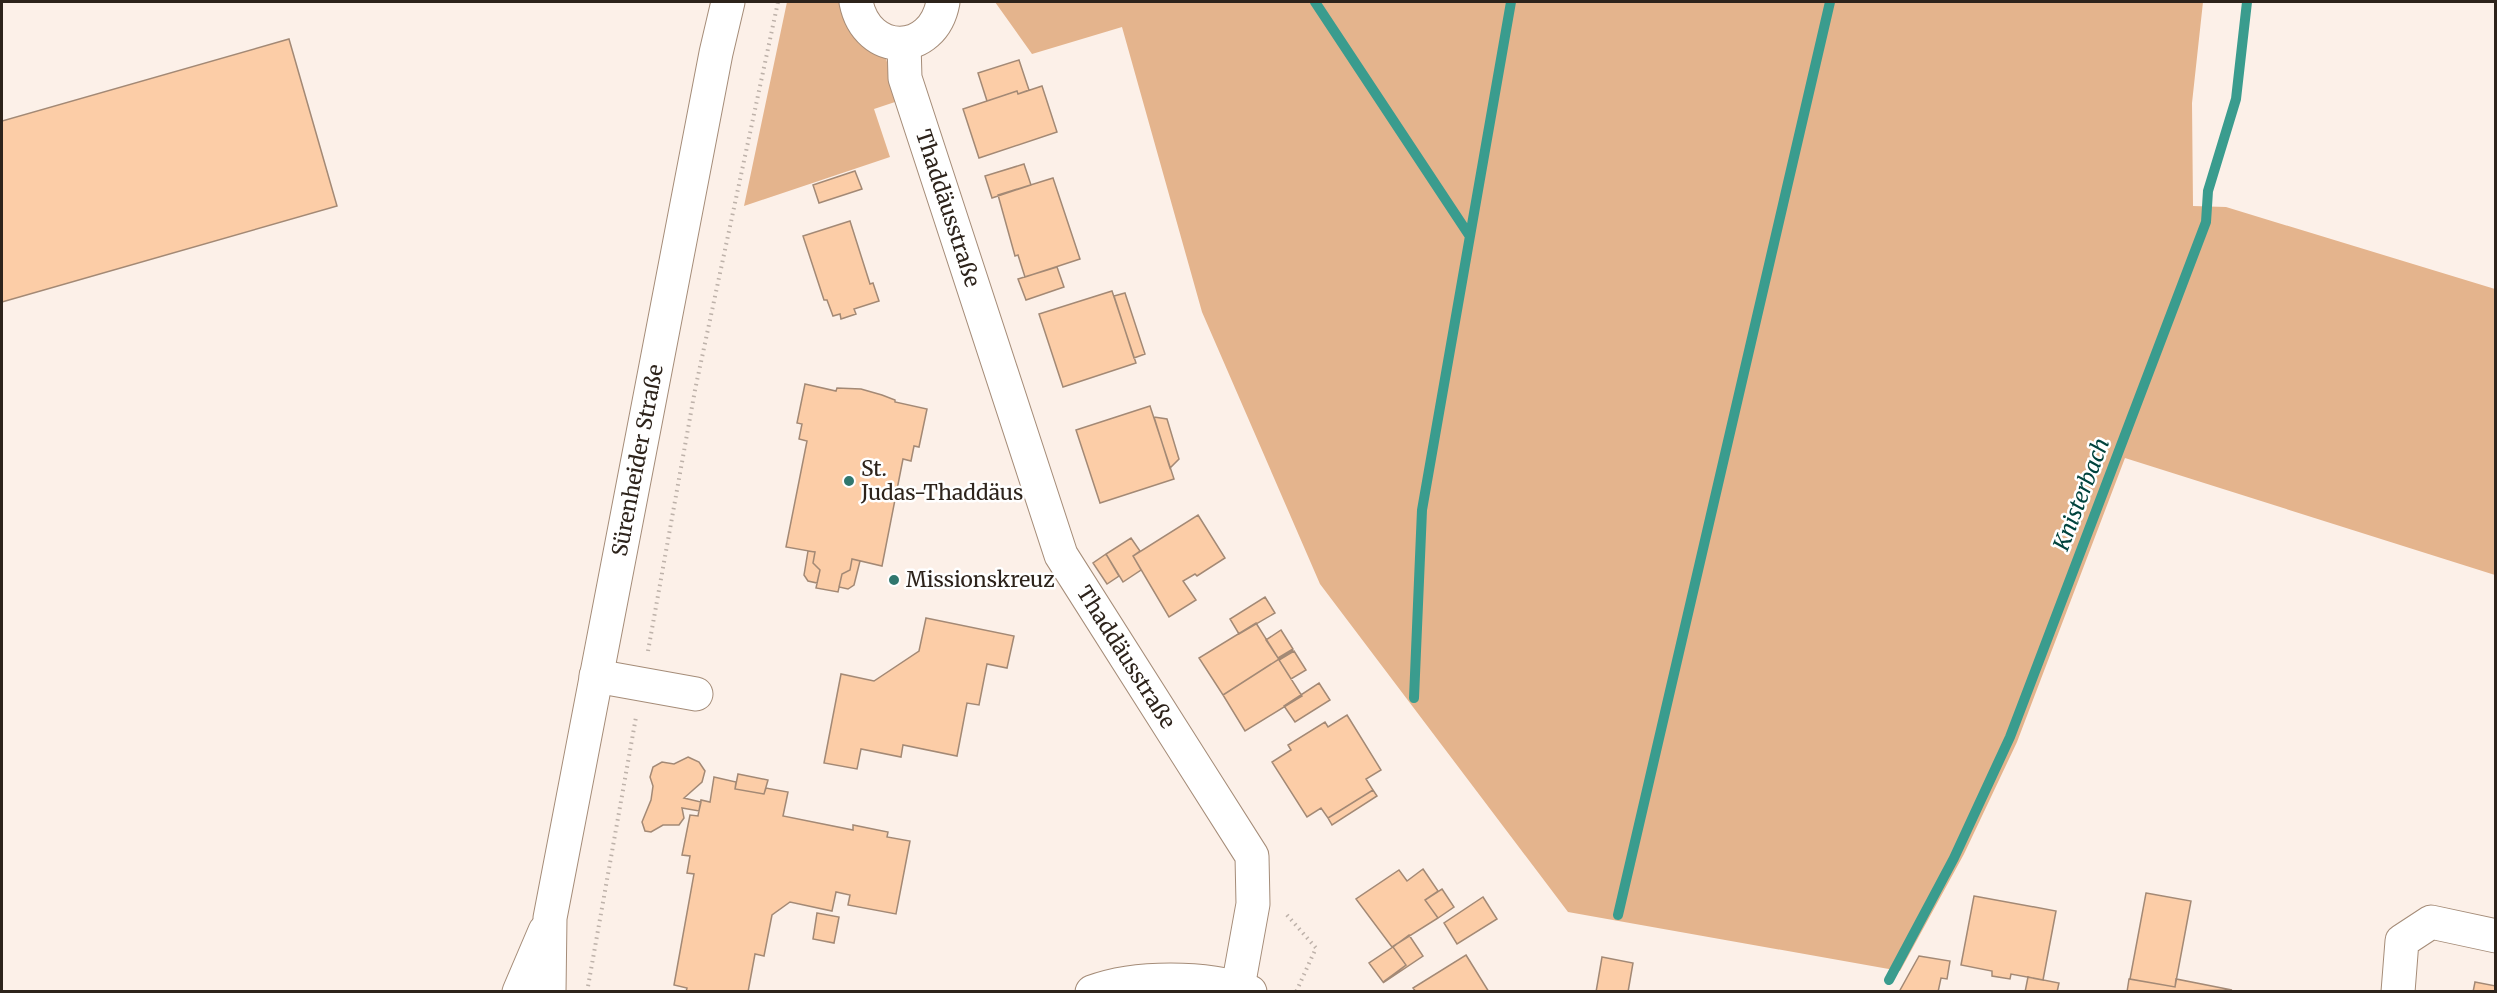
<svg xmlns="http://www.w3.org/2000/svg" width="2497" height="993" font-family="Merriweather,serif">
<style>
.green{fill:#e4b48d}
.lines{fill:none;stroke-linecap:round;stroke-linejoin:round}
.stream{stroke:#3a9c8e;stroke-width:10}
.building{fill:#fccda7;stroke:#a38975;stroke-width:1.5}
.minor-casing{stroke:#a58c78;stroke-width:35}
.major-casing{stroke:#a58c78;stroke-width:35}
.path{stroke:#bdb1a9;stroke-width:4;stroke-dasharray:1.5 4.5;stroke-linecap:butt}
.minor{stroke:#fff;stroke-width:33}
.major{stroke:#fff;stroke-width:33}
.poi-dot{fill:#30776e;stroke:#fff;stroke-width:2}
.labels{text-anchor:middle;stroke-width:5;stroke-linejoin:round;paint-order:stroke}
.street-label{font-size:21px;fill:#2d231b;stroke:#fff}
.poi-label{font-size:21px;fill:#2d231b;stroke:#fff;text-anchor:start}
.water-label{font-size:22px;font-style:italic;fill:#00433d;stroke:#fff}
</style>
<rect width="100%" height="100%" fill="#fcf0e8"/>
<!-- green -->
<path class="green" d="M 787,2 L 844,2 L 885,55 L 898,101 L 874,109 L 890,157 L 744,206 Z
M 995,2 L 2203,2 L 2192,103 L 2193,206 L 2226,207 L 2495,289 L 2495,575 L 2125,458 L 2017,742 L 1964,854 L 1900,971 L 1568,912 L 1320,584 L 1202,312 L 1122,27 L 1032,54 Z"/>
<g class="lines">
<!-- stream -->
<path class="stream" d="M 1315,2 L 1469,235
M 1414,698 L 1422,510 L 1511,2
M 1618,915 L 1830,2
M 1889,980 L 1954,858 L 2010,737 L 2206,222 L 2208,191 L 2236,99 L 2247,2"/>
</g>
<!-- building -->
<path class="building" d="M 289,39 L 337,206 L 2,302 L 2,121 Z
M 1019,60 L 1029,90 L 1018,94 L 1017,91 L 987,101 L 978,73 Z
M 1042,86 L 1057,132 L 979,158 L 963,109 L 1017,91 L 1018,94 Z
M 1024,164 L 1031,185 L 992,198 L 985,176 Z
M 855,171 L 862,189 L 819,203 L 813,185 Z
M 1053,178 L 1080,259 L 1025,277 L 1018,255 L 1015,256 L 998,195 Z
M 850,221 L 870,284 L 873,283 L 879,301 L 854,309 L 856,314 L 841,319 L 840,314 L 833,316 L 827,300 L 824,300 L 803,236 Z
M 1057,267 L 1064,287 L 1026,300 L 1018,279 Z
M 1112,291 L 1136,363 L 1063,387 L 1039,314 Z
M 1125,293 L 1145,354 L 1134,358 L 1114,296 Z
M 805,384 L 836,391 L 837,388 L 861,389 L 882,395 L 895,400 L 895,402 L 927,409 L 919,447 L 914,446 L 911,461 L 903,459 L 882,566 L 852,559 L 850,570 L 842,574 L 838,592 L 816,588 L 820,570 L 813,563 L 815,552 L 786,547 L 807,441 L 799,439 L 802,424 L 797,423 Z
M 1150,406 L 1174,479 L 1100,503 L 1076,430 Z
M 1154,417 L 1167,419 L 1179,459 L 1170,468 Z
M 1198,515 L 1225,558 L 1197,576 L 1195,574 L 1183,581 L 1196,600 L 1169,617 L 1133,556 Z
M 1131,538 L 1140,551 L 1133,556 L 1141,570 L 1123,582 L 1106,554 Z
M 808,551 L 815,552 L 813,563 L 820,570 L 817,583 L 808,581 L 804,575 Z
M 1106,554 L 1119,576 L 1107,584 L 1093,563 Z
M 852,559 L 860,561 L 854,585 L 848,589 L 839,587 L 842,574 L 850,570 Z
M 1265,597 L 1275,613 L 1239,634 L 1230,619 Z
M 926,618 L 1014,636 L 1007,668 L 987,664 L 979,705 L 967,703 L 957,756 L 903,745 L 901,757 L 861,749 L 857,769 L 824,763 L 841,674 L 874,681 L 919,651 Z
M 1256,623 L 1278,658 L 1293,650 L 1223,695 L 1199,658 Z
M 1281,630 L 1293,649 L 1278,658 L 1266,640 Z
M 1293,650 L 1279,660 L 1302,696 L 1245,731 L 1223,695 Z
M 1294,651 L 1306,670 L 1291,679 L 1279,660 Z
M 1319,683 L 1330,700 L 1295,722 L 1284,706 Z
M 1347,715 L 1381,770 L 1366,779 L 1373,790 L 1328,818 L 1321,808 L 1307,817 L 1272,762 L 1291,750 L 1288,745 L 1325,722 L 1328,727 Z
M 688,757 L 699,762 L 705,771 L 702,782 L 684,798 L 701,802 L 699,811 L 682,808 L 684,818 L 679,825 L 663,825 L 651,832 L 645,831 L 642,822 L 651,800 L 653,786 L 650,777 L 653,767 L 662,762 L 674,764 Z
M 738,774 L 768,780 L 764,794 L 735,789 Z
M 714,777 L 736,782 L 735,789 L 764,794 L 766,788 L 788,792 L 783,816 L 853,830 L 853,825 L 888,832 L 887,837 L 910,841 L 896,914 L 848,905 L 850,895 L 836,892 L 832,911 L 790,902 L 772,915 L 764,956 L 755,954 L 748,992 L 686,992 L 687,988 L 674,985 L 694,874 L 687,873 L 690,856 L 682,855 L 690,815 L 698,816 L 701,800 L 710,802 Z
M 1373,790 L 1377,796 L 1332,825 L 1328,818 Z
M 1423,869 L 1438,891 L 1425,900 L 1438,918 L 1392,947 L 1356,899 L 1399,870 L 1407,881 Z
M 1442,889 L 1454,907 L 1438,918 L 1425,900 Z
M 2146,893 L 2191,901 L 2175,987 L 2130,979 Z
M 1974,896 L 2056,911 L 2043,980 L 2011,974 L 2010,979 L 1992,976 L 1992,971 L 1961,965 Z
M 1483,897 L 1497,919 L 1457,944 L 1444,923 Z
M 817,913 L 839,917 L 834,943 L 813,939 Z
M 1409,935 L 1423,956 L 1383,983 L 1406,965 L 1393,947 Z
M 1393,947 L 1406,965 L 1383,982 L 1369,963 Z
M 1466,955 L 1489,992 L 1416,992 L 1413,988 Z
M 1919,956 L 1950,961 L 1947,979 L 1941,978 L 1938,992 L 1899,992 Z
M 1602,957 L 1633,963 L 1628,992 L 1596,992 Z
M 2028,977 L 2059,983 L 2057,992 L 2025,992 Z
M 2129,979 L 2175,987 L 2176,979 L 2232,990 L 2127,992 Z
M 2475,982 L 2496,986 L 2496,992 L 2473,992 Z"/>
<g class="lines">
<!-- minor casing -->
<g class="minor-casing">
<g id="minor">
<path d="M 856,2 C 867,57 933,57 943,2"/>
<path id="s1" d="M 904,44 L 905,78 L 1061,555 L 1252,856 L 1253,904 L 1238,987"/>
<path d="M 596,676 L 696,694"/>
<path d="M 1092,992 C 1135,976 1206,976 1250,992"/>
<path d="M 2398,992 L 2402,941 L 2431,922 L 2496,936"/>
</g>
</g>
<!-- major casing -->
<g class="major-casing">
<g id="major">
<path d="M 519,992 L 545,931"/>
<path id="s2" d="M 549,992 L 550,918 L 716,53 L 728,2"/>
</g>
</g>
<!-- path -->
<path class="path" d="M 648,651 L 695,390 L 778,2
M 1287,915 L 1316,948 L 1296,992
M 587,992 L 636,717"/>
<!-- minor -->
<use href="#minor" class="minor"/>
<!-- major -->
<use href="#major" class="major"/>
</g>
<!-- markers -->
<g class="poi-dot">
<circle cx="849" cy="481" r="6"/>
<circle cx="894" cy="580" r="6"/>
</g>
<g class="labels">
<!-- street labels -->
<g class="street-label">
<text dy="7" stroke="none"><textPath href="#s1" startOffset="171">Thaddäusstraße</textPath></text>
<text dy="7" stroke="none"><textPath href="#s2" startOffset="540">Sürenheider Straße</textPath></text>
<text dy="7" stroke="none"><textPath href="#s1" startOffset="657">Thaddäusstraße</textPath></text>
</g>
<!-- poi labels -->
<g class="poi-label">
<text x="861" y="476">St.<tspan x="861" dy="24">Judas-Thaddäus</tspan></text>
<text x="906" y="587">Missionskreuz</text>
</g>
<!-- water labels -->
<g class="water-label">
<text transform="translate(2081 494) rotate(-69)" y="8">Knisterbach</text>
</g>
</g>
<!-- border -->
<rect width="2497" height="993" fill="none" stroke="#2d231b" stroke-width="6"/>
</svg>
